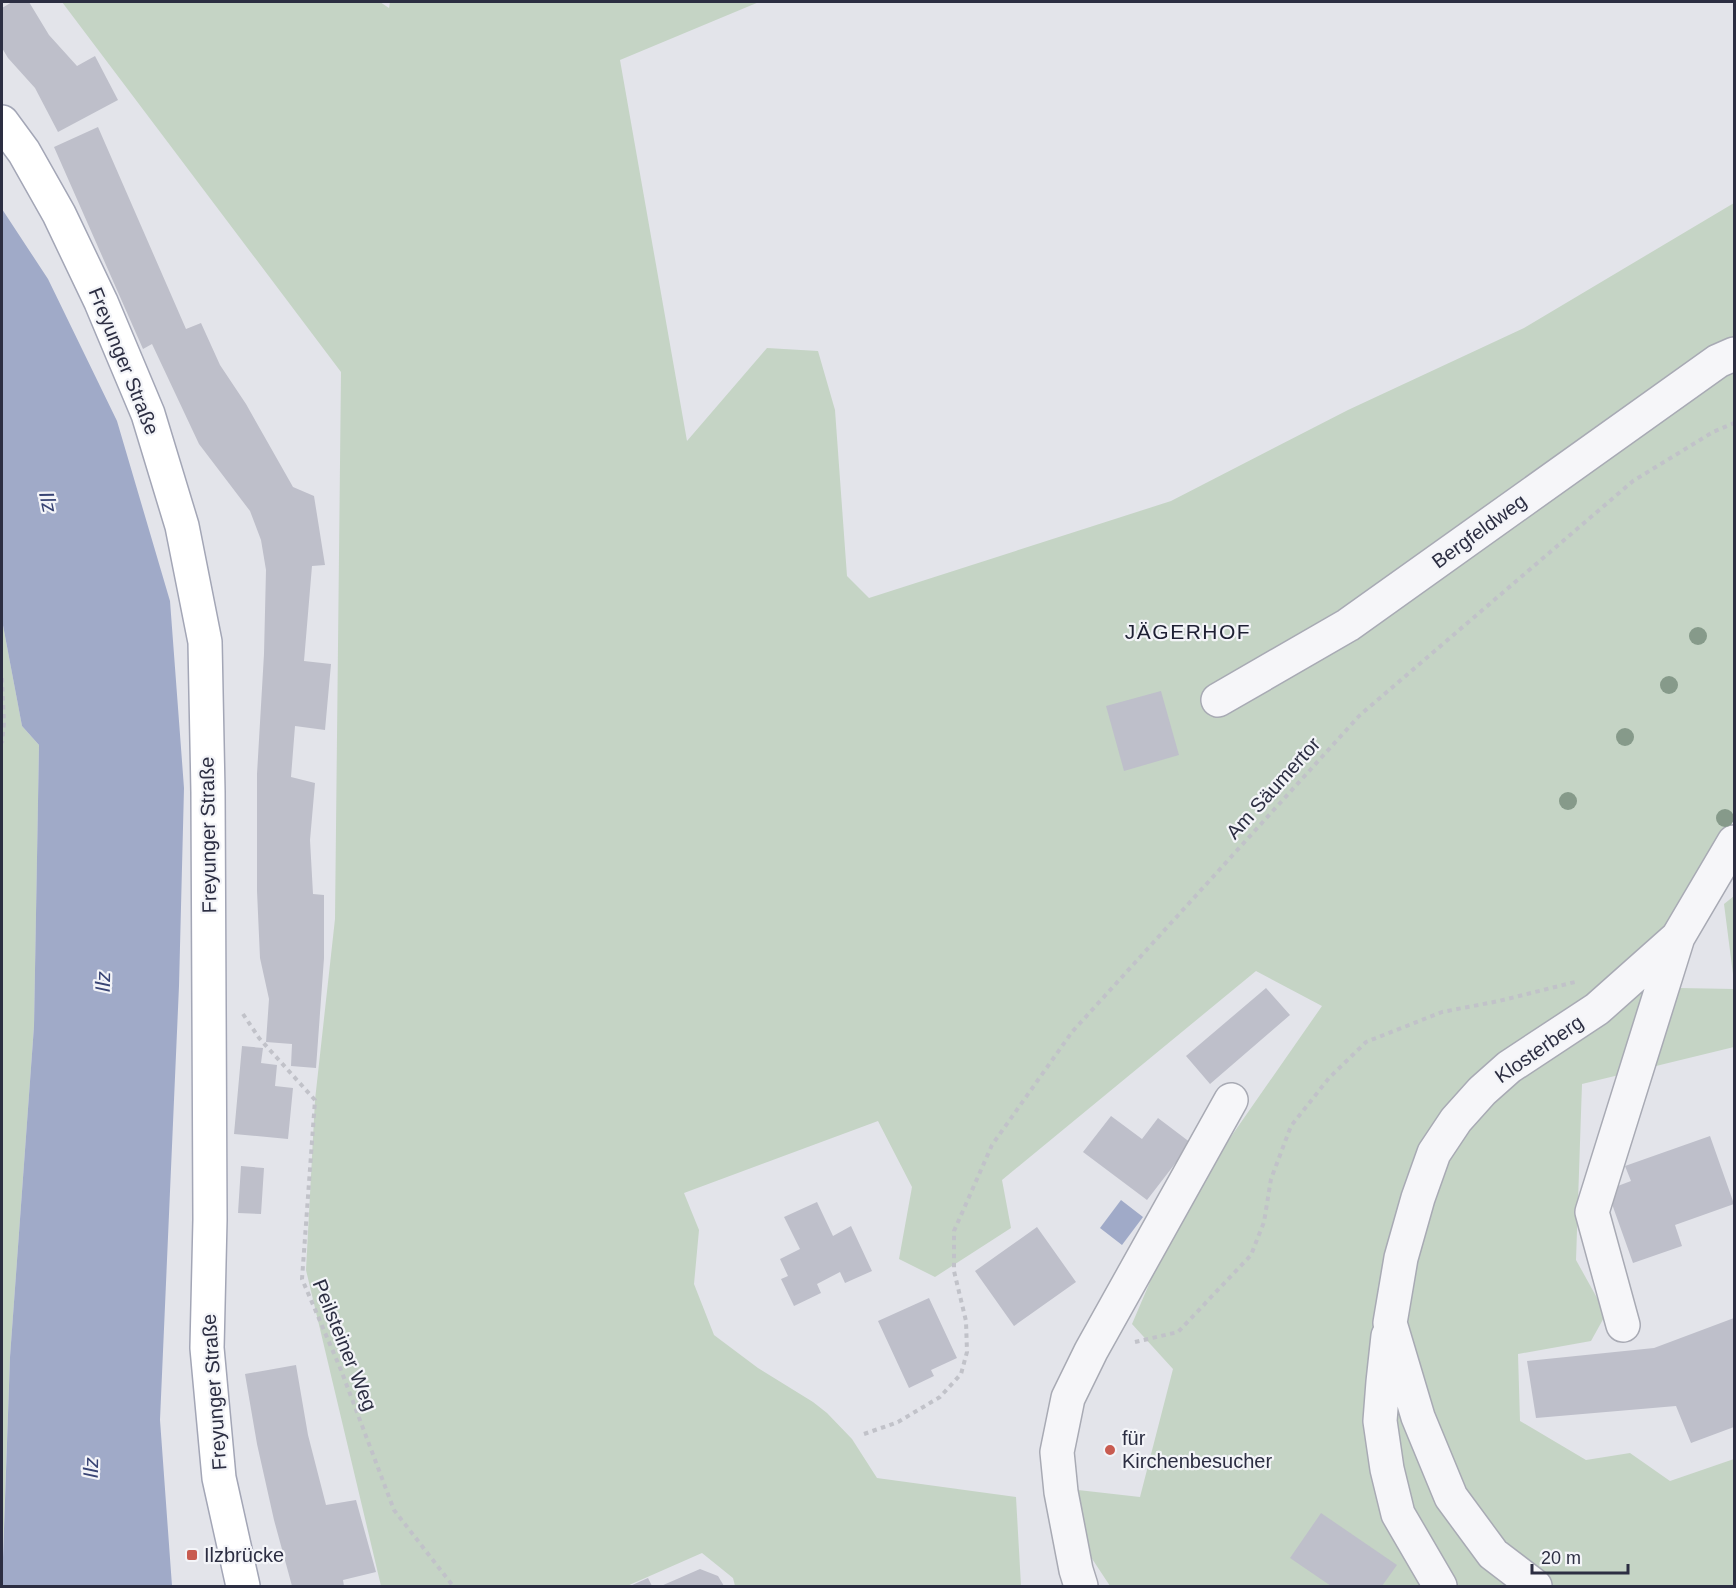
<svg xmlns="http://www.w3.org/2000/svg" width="1736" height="1588" font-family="Helvetica,sans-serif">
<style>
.green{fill:#c5d4c5}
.water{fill:#a0aac8}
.building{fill:#bebfca}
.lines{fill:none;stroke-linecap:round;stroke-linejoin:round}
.minor-casing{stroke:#a8aab4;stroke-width:36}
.major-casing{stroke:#a3a6b6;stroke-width:36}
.path{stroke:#c1c2c9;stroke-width:4;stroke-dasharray:4.5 4.5;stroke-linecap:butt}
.minor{stroke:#f6f6f9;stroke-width:33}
.major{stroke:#fff;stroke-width:33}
.tree{fill:#869a8a}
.poi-dot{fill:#c85b50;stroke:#f3f4f8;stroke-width:2}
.labels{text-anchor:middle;stroke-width:4.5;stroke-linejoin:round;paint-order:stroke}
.street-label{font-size:20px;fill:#2c2e42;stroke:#f3f4f8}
.poi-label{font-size:20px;fill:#2c2e42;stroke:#f3f4f8;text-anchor:start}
.water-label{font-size:21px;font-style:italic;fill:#384474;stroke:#f3f4f8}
.neighbourhood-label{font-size:21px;letter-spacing:1.5px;fill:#1e2033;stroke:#f3f4f8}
</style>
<rect width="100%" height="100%" fill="#e3e4ea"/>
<!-- green -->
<path class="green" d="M 62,2 L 380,2 L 389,8 L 390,2 L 759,2 L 620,60 L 687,441 L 767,348 L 818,351 L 835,410 L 847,576 L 869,598 L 1171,501 L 1348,410 L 1524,328 L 1734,203 L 1734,818 L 1710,861 L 1679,988 L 1734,989 L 1734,1047 L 1582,1084 L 1576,1260 L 1606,1314 L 1591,1341 L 1518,1354 L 1520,1421 L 1586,1460 L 1630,1453 L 1670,1481 L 1734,1459 L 1734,1586 L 1110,1586 L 1085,1548 L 1078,1490 L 1140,1497 L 1173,1369 L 1132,1324 L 1182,1207 L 1322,1006 L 1256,971 L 1002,1180 L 1011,1228 L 935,1277 L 899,1259 L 912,1187 L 878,1121 L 684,1193 L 699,1230 L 694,1284 L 714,1335 L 758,1368 L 813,1402 L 827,1413 L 852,1439 L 877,1478 L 1016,1497 L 1021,1586 L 735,1586 L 733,1578 L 702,1553 L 627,1586 L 381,1586 L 306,1270 L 315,1100 L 335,919 L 341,372 Z
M 2,620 L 22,726 L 39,745 L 34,1026 L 10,1357 L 2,1579 Z
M 1734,896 L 1734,982 L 1724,904 Z"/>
<!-- water -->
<path class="water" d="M 2,209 L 48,279 L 117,421 L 170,601 L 184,788 L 179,986 L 160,1420 L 172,1586 L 2,1586 L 10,1357 L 34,1026 L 39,745 L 22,726 L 2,620 Z
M 1121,1200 L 1143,1217 L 1122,1245 L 1100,1228 Z"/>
<!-- building -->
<path class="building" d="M 12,2 L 29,2 L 49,35 L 77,66 L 95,56 L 118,100 L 58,132 L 35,88 L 8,58 L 2,48 L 2,8 Z
M 98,127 L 186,329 L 201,323 L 220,365 L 246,404 L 293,487 L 314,496 L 325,565 L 312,566 L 304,661 L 331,664 L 325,730 L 295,726 L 291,777 L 315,783 L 310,840 L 313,894 L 324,895 L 324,958 L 316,1068 L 291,1066 L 292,1044 L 266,1042 L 269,999 L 260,958 L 257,891 L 257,774 L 264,654 L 266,570 L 261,540 L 250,511 L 199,444 L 152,344 L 143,349 L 54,147 Z
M 1161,691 L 1179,755 L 1124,771 L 1106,706 Z
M 1266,988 L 1290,1015 L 1210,1084 L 1186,1056 Z
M 242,1046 L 263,1048 L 261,1063 L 277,1065 L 275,1086 L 293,1088 L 288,1139 L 234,1134 Z
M 1111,1116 L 1142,1139 L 1158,1118 L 1191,1143 L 1147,1200 L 1083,1152 Z
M 1710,1136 L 1734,1204 L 1675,1225 L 1682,1246 L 1633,1263 L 1607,1190 L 1631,1181 L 1625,1166 Z
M 241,1166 L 264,1168 L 261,1214 L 238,1213 Z
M 817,1202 L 833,1236 L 851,1226 L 872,1271 L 845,1283 L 840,1272 L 817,1284 L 821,1293 L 794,1306 L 781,1279 L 788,1276 L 780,1259 L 800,1249 L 784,1217 Z
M 1037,1227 L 1076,1282 L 1014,1326 L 975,1271 Z
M 929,1298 L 957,1358 L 931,1370 L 934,1376 L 909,1388 L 878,1321 Z
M 1734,1318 L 1734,1427 L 1691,1443 L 1676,1406 L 1536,1418 L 1527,1361 L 1654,1348 Z
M 296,1365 L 308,1435 L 326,1505 L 356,1500 L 376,1572 L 343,1580 L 344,1586 L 292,1586 L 274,1520 L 257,1444 L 245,1374 Z
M 1321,1513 L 1397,1565 L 1382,1586 L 1331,1586 L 1290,1558 Z
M 700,1569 L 718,1576 L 724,1586 L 661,1586 Z
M 648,1578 L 652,1586 L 630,1586 Z"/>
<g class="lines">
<!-- minor casing -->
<g class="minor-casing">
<path id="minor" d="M 1218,700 L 1348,625 L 1718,361 L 1734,354
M 1623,1325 L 1592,1212 L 1678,937
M 1388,1336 L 1383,1382 L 1380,1421 L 1387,1469 L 1398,1514 L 1440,1586
M 1081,1586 L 1076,1570 L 1061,1492 L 1057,1452 L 1068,1398 L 1091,1351 L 1231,1100
M 1535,1586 L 1493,1554 L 1451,1497 L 1418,1417 L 1390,1323 L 1401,1258 L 1418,1198 L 1434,1153 L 1456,1120 L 1482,1091 L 1509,1067 L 1597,1009 L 1678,937 L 1734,842"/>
</g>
<!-- major casing -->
<g class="major-casing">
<path id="major" d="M 2,122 L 24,152 L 59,214 L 101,302 L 148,414 L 182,526 L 205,642 L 208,792 L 210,1220 L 207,1348 L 219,1478 L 243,1586"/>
</g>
<!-- path -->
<path class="path" d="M 2,678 L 4,723 L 2,743
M 243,1014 L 259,1038 L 315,1100 L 302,1279 L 341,1370 L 394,1510 L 453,1586
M 1135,1342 L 1178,1332 L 1251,1255 L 1264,1222 L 1271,1179 L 1291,1126 L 1329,1078 L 1366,1042 L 1442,1012 L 1499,1001 L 1575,982
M 864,1434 L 898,1422 L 940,1397 L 961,1374 L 967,1352 L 966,1321 L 954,1271 L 954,1231 L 992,1145 L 1072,1032 L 1360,715 L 1633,481 L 1713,432 L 1734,423"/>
<!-- minor -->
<use href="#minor" class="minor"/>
<!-- major -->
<use href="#major" class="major"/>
</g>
<!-- trees -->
<g class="tree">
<circle cx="1698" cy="636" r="9"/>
<circle cx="1669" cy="685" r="9"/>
<circle cx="1625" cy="737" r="9"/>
<circle cx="1568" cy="801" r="9"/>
<circle cx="1725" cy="818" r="9"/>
</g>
<!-- markers -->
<g class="poi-dot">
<circle cx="1110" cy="1450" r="6"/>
<rect x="186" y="1549" width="12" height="12" rx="3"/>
</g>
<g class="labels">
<!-- street labels -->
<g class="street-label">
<text transform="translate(124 361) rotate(68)" y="7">Freyunger Straße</text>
<text transform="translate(1479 531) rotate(-36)" y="7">Bergfeldweg</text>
<text transform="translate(1273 788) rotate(-48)" y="7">Am Säumertor</text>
<text transform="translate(208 835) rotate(-91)" y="7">Freyunger Straße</text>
<text transform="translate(1539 1049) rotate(-35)" y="7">Klosterberg</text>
<text transform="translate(345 1345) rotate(68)" y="7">Peilsteiner Weg</text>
<text transform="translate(214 1392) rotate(-94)" y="7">Freyunger Straße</text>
</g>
<!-- poi labels -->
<g class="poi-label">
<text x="1122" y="1445">für<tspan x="1122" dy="23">Kirchenbesucher</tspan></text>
<text x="204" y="1562">Ilzbrücke</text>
</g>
<!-- water labels -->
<g class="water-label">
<text transform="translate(48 502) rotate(78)" y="7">Ilz</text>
<text transform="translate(103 982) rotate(-89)" y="7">Ilz</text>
<text transform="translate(91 1468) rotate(-89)" y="7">Ilz</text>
</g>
<!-- neighbourhood labels -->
<g class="neighbourhood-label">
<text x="1188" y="639">JÄGERHOF</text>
</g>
</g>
<!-- border -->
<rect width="1736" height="1588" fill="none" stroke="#2c2e42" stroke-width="6"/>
<!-- scale -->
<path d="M1532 1564v9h96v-9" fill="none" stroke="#2c2e42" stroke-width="3"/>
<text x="1541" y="1564" font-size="18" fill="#2c2e42" stroke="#f3f4f8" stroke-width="4.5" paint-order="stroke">20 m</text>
</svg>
